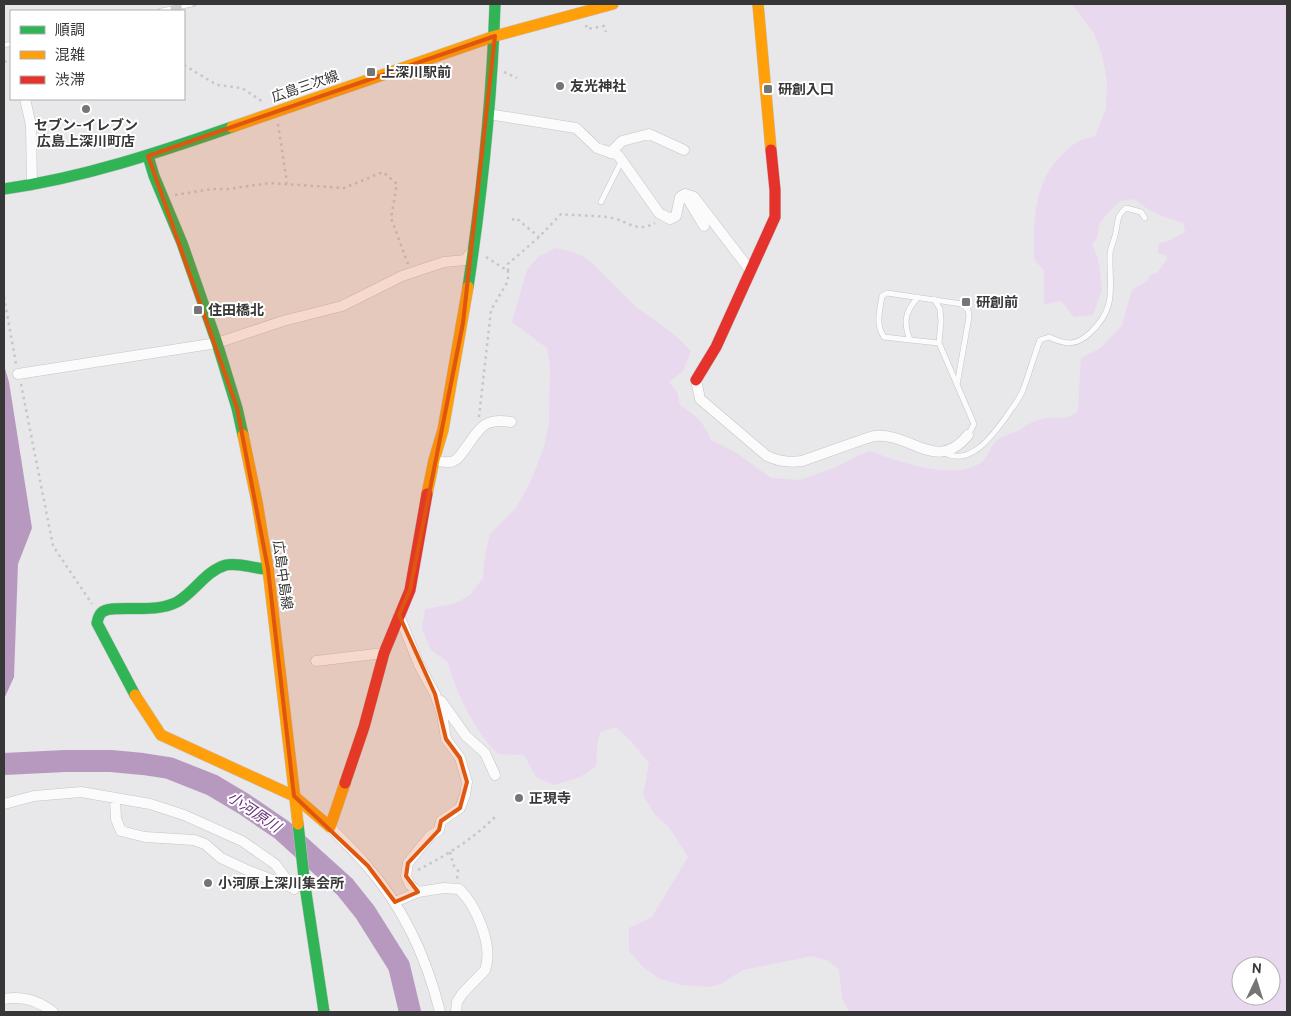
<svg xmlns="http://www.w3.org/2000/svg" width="1291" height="1016" font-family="Cabin,'Noto Sans JP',sans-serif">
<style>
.green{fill:#e9d9ee;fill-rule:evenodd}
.water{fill:#b799c0}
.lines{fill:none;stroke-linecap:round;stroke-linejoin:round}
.river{stroke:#b799c0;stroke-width:22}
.lane-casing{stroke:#c5c4c6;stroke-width:6}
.street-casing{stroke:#c5c4c6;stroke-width:11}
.fast-casing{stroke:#c5c4c6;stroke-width:12}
.slow-casing{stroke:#c5c4c6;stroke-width:12}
.jam-casing{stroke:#c5c4c6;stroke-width:12}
.path{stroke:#c7c6c7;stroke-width:2.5;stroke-dasharray:2.5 4;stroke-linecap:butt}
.lane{stroke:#fcfbfc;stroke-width:5}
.street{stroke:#fcfbfc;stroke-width:10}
.fast{stroke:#30b455;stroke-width:11}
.slow{stroke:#ff9f0a;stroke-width:11}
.jam{stroke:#e5322d;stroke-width:11}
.rail-casing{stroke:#cfced0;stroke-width:5.5}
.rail{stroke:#fff;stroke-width:4;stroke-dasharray:11;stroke-linecap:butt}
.marked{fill:#df570e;fill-opacity:0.2;stroke:#df570e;stroke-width:4;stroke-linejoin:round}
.poi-dot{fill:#767576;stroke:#fff;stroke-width:2}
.labels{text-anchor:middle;stroke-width:4;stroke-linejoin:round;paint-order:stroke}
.poi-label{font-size:14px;font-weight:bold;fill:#383738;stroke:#fff;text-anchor:start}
.street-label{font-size:14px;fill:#383738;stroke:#fff}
.water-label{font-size:15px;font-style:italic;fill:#663075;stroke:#fff}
</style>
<rect width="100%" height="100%" fill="#e8e7e9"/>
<!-- green -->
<path class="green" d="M 1072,4 L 1287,4 L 1287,1012 L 849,1012 L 842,999 L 839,969 L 828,961 L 812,956 L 743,970 L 721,984 L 709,987 L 682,985 L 660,979 L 643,967 L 629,951 L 629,928 L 652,917 L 688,857 L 669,827 L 656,816 L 643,795 L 649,763 L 630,740 L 616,727 L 600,732 L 597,747 L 596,766 L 580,777 L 554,785 L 536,777 L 524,755 L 498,754 C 475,731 456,694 448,662 L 431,650 L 422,629 L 425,609 L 454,604 L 470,595 L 483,578 L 485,555 L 490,534 L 516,508 L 530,483 L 544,447 L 549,423 L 550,366 L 547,348 L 512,322 L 527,270 L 539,256 L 555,248 L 571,251 L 588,259 L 635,306 L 676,336 L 691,351 L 683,371 L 669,382 L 677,392 L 680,405 C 694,414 705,423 711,440 L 735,452 L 771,478 L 800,480 L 833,468 L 869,451 C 898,461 958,484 984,460 C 988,455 990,448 994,443 C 1000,436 1010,435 1018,431 C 1024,427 1031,422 1038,420 C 1053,415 1065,423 1078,411 L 1081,358 L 1101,348 L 1122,325 L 1132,290 L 1148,280 L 1149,276 L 1158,272 L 1167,259 L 1166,255 L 1158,254 L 1159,243 L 1166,242 L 1185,232 L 1183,223 C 1165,217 1149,213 1135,199 L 1121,201 L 1110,210 L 1100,223 L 1097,238 L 1092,244 L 1098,258 L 1102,290 L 1093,315 L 1074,317 L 1061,301 L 1044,304 L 1044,271 L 1034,259 C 1033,221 1034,179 1065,152 C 1069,149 1073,144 1077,142 C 1082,139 1090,138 1095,136 L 1106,109 L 1107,80 L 1102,55 L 1094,33 ZM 1241,966 L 1271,966 L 1271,996 L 1241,996 Z"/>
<!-- water -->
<path class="water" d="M 4,365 L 9,382 L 32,528 L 18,564 L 14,677 L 4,699 Z"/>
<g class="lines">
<!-- river -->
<path class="river" d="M 4,764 L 65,761 L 111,761 L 143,764 L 169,768 L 212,785 L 244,804 L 282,830 L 345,887 L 365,912 L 399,966 L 410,1012"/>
<!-- lane casing -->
<g class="lane-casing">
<path id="lane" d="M 601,202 L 622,160
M 918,297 C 905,312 903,322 910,340 L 939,343
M 934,299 L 940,309 L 941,322 L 939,343 L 974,424 L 968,435
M 910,340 L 884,337 C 875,324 880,310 882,296 L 887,293 L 962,304 L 968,310 L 969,317 L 957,385
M 943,452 C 970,468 993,435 1006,417 C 1012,408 1019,400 1023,390 C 1029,374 1034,356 1040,340 L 1049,337 C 1066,345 1076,346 1090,333 C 1118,307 1109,287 1110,254 C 1111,245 1115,239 1116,231 C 1118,221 1117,215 1126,208 L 1141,212 L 1145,218"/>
</g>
<!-- street casing -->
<g class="street-casing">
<path id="street" d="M 25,99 L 31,125 L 32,185
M 488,114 L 576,128 L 597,148 L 618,155 L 659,213 L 670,219 L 676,216 L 680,197 L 685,194 L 694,197 L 750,270
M 610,153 L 622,141 L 649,134 L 684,150
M 685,194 L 704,226
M 18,374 L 217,343 L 283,321 L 342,306 L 402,276 L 444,262 L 465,260 L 473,250
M 696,380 L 700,399 L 767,456 C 778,461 789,463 802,461 C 819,455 836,449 853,443 C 860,441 868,437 875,436 C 910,432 937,474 968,435
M 434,460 C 439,461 445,463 450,462 C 456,461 459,458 462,453 C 479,431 481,417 511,422
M 399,615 L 419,665 L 435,694 L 442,714 L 446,739 L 460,758 L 467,782 L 465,795 L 460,808 L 441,821 L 439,830 L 430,836 L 408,863 L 406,876 L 410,885 L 418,892 L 444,888 L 459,889 C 476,905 494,946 485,970 L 462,994 L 457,1002 L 456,1012
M 316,661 L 384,653
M 441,701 L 466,736 L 485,753 L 495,775
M 115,798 L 116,819 L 121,831 L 145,837 L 194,840 L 205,844 L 221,858 L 249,871 L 293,888
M 4,804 L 34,796 L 81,792 L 150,804 L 184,815 L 242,841 L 275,864 L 294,889
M 330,827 C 342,840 356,852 367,866 C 404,908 427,959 440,1012
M 395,902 L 418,892
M 4,999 C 22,996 39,1001 53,1012"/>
</g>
<!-- fast casing -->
<g class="fast-casing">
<path id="fast" d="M 148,156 L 154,176 L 182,243 L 217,343 L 237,408 L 243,435
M 4,189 C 82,178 157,153 232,127
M 468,287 C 482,194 492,98 495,4
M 135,695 L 97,623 C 99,613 102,610 112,609 C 132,607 158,612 177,602 C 195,592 205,571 226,565 C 239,562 254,569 268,569
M 298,824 L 305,886 L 324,1012"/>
</g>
<!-- slow casing -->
<g class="slow-casing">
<path id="slow" d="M 758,4 L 771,150
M 232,127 L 495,36 L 613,4
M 243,435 L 257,502 L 268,569 L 298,824
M 427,494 L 434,460 L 443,430 L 468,287
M 135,695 L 161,735 L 294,796 L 330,827 L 345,783"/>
</g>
<!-- jam casing -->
<g class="jam-casing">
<path id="jam" d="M 696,380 L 716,347 L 775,217 L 775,190 L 771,150
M 345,783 L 364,727 L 384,653 L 410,590 L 427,494"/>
</g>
<!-- path -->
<path class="path" d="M 586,25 L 587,29 L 604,26 L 606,32
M 4,62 L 11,60
M 184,65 L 217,85 L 242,88 L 263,102
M 504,72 L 517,78
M 278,124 L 287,183
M 175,195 L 212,189 L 228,189 L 270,183 L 344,188 L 383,172 L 397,184 L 391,218 L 408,264
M 512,220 L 516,218 L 539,237
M 486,257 L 508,271 L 508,264 L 539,237 L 561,214 C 578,216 596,215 613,218 C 629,222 637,233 655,223
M 4,297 L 16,364
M 21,384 L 53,546 L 92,604
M 479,417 L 491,310 L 508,281 L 508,271
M 450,852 L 454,866 L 458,871 L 457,879
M 418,870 C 447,855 473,839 496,816"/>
<!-- lane -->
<use href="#lane" class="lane"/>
<!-- street -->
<use href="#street" class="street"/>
<!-- fast -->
<use href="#fast" class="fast"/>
<!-- slow -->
<use href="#slow" class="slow"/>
<!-- jam -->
<use href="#jam" class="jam"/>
<!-- rail casing -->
<g class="rail-casing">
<path id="rail" d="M 160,11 L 194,4
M 4,45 L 11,44"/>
</g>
<!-- rail -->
<use href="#rail" class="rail"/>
</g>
<!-- marked area -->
<path class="marked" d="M 495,36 L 463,323 L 410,590 L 399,615 L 435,694 L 446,739 L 460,758 L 467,782 L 460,808 L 441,821 L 439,830 L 408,863 L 406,876 L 418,892 L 395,902 L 368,866 L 294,796 L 268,569 L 237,408 L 148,156 Z"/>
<!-- markers -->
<g class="poi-dot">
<rect x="366" y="67" width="10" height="10" rx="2.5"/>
<circle cx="560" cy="86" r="5"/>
<rect x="763" y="84" width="10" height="10" rx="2.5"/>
<circle cx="86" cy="109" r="5"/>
<rect x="961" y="297" width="10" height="10" rx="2.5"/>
<rect x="193" y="305" width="10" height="10" rx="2.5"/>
<circle cx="519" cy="798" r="5"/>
<circle cx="208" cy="883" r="5"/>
</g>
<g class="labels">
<!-- poi labels -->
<g class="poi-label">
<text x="381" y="77">上深川駅前</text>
<text x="570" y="91">友光神社</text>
<text x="778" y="94">研創入口</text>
<text x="86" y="130" text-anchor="middle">セブン-イレブン<tspan x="86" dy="16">広島上深川町店</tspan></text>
<text x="976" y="307">研創前</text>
<text x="208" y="315">住田橋北</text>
<text x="529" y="803">正現寺</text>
<text x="218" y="888">小河原上深川集会所</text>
</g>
<!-- street labels -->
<g class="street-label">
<text transform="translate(305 86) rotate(-19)" y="5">広島三次線</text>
<text transform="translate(283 575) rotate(82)" y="5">広島中島線</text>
</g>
<!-- water labels -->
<g class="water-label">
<text transform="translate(254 812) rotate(34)" y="5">小河原川</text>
</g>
</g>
<!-- border -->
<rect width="1291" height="1016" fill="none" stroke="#383738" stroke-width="10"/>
<!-- legend -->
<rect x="10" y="10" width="175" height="90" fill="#ffffff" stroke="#afafaf"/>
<rect x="20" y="26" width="25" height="8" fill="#30b455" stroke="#afafaf"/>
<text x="55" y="35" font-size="15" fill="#383738">順調</text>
<rect x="20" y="51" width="25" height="8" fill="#ff9f0a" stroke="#afafaf"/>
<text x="55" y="60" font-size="15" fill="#383738">混雑</text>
<rect x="20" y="76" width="25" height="8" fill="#e5322d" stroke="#afafaf"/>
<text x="55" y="85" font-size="15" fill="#383738">渋滞</text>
<!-- north arrow -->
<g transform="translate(1256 981) rotate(4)"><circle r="24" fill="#ffffff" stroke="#afafaf"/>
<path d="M0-4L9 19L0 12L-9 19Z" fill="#767576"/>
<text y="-8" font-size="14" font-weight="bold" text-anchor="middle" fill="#383738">N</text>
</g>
</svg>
